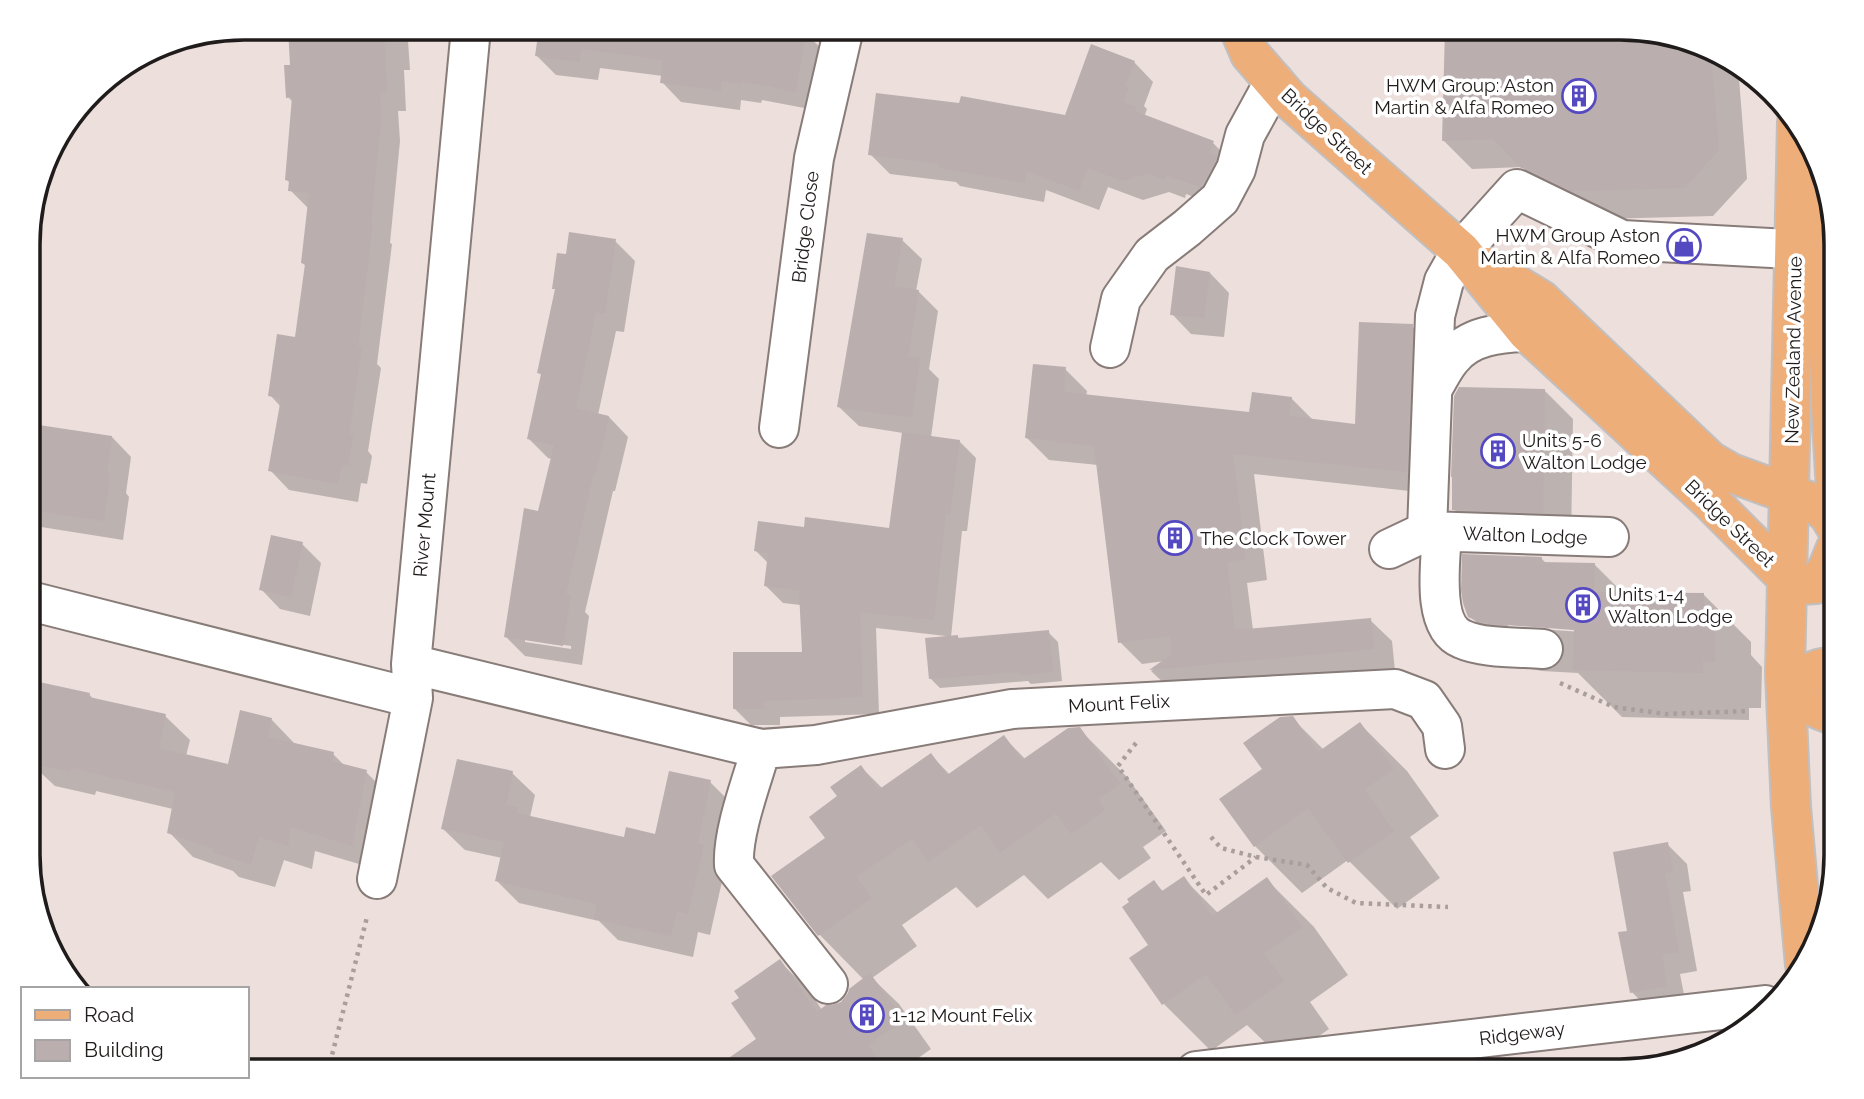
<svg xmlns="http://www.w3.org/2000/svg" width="1864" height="1099" font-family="Raleway,sans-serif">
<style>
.shadow{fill:#0003;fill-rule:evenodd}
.building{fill:#bbaeaf}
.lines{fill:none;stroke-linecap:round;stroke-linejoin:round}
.minor-casing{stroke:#887c79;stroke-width:42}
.major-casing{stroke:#c1bfbf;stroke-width:42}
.path{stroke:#a99e9c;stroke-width:4.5;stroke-dasharray:3.5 5;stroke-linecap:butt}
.minor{stroke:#fff;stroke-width:38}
.major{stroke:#edae7a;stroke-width:38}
.labels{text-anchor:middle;stroke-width:7;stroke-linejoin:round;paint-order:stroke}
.poi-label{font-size:19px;fill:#201c1b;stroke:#fff;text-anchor:start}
.street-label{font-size:19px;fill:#201c1b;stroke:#fff}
.rim{fill:none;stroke:#201c1b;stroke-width:3.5}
</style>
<rect width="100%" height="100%" fill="#ecdfdc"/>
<!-- shadow -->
<path class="shadow" d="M 290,28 L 400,28 L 400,33 L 408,41 L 410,70 L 404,70 L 406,111 L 398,111 L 400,141 L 390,243 L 392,244 L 377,364 L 381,368 L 368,451 L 372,456 L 367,484 L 361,483 L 358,502 L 289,490 L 270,470 L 281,407 L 270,395 L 296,339 L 306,266 L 302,263 L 309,209 L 290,190 L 290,183 L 287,180 L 293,102 L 288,97 L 292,67 Z
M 540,28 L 805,33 L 825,52 L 815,110 L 762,100 L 761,103 L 741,100 L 740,110 L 681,102 L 662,82 L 663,76 L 600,68 L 598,80 L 556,75 L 537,56 Z
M 1447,28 L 1620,28 L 1728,57 L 1738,66 L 1747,179 L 1713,216 L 1601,219 L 1551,196 L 1522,167 L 1472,169 L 1444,141 Z
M 1134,62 L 1153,82 L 1144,106 L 1147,109 L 1144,117 L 1213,143 L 1232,162 L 1220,206 L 1186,194 L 1185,198 L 1169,192 L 1143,200 L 1108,187 L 1099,210 L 1046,190 L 1044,202 L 960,186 L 956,182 L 890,174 L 870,154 L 1066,117 Z
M 33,207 L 40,214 L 33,263 L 30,263 L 30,216 Z
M 902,240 L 922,259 L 916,291 L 918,291 L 938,311 L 929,369 L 939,379 L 931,437 L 959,441 L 976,458 L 967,531 L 962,531 L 951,637 L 957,636 L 960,639 L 1048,632 L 1058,642 L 1062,681 L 1031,684 L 1028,681 L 940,688 L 931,679 L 946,636 L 876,628 L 879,714 L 780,717 L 780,725 L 751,725 L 734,708 L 804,654 L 801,605 L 783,603 L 766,586 L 768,563 L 756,551 L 805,529 L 890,530 L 903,433 L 859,426 L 839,407 Z
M 615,241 L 635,261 L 624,332 L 616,331 L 598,415 L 609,417 L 628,437 L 615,491 L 613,491 L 585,612 L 589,616 L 582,665 L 525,656 L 506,637 L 540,513 L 552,459 L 548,458 L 528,438 L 542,376 L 539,372 L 556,291 L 554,288 L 567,256 ZM 525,639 L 571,646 L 571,649 L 525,642 Z
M 1210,273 L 1229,293 L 1224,337 L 1191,334 L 1172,314 Z
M 1412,326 L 1434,348 L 1428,493 L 1254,474 L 1267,580 L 1247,583 L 1253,630 L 1370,620 L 1392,641 L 1395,671 L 1172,691 L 1151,671 L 1165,661 L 1142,664 L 1120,642 L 1098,465 L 1049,460 L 1027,438 L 1065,369 L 1087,391 L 1086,397 L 1251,414 L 1291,398 L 1314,421 L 1356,425 Z
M 1544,390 L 1573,419 L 1571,541 L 1482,538 L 1454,509 Z
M 112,437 L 131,457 L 126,493 L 129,497 L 123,540 L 35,526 L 34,532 L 30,531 L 30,448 L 38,450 Z
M 302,544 L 321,563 L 310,616 L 280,609 L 261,589 Z
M 1541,558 L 1546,563 L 1594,564 L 1624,594 L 1704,595 L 1751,642 L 1751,655 L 1762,667 L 1761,708 L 1749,708 L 1749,720 L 1622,717 L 1578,673 L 1542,671 L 1526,668 L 1517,663 L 1470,616 ZM 1508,624 L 1582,629 L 1582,632 L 1508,627 Z
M 30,681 L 89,694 L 94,700 L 165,716 L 190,740 L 186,756 L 230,766 L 271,719 L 295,744 L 333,754 L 346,767 L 366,772 L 390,796 L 376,869 L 315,851 L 312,869 L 284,860 L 275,887 L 239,877 L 233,871 L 193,857 L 169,832 L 173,809 L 96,791 L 95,795 L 55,786 L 40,772 L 30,770 Z
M 1292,718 L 1324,750 L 1360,724 L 1407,771 L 1439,816 L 1410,837 L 1440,878 L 1397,909 L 1348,860 L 1302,893 L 1255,846 L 1264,769 Z
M 1079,729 L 1127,777 L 1166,831 L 1143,847 L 1151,858 L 1119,880 L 1101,862 L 1048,899 L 1024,875 L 977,908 L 956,887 L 902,925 L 917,946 L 872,978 L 899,1004 L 931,1049 L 900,1071 L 751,1071 L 779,961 L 808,989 L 822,1010 L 842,1003 L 864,980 L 820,935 L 773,877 L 827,838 L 839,797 L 861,767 L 883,789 L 931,755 L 950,775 L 1004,737 L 1026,760 Z
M 512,773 L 535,795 L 530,817 L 625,839 L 657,836 L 710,782 L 732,804 L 725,868 L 710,935 L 698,932 L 693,957 L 618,940 L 599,921 L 519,903 L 497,881 L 502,858 L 465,850 L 442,828 Z
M 1667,844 L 1687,864 L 1691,891 L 1683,892 L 1697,971 L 1680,974 L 1686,1005 L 1651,1012 L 1632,992 L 1629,932 Z
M 1183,878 L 1219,914 L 1267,880 L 1314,927 L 1348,975 L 1310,1002 L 1329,1029 L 1284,1061 L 1247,1025 L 1211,1051 L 1164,1004 L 1131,959 L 1151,945 L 1153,882 L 1164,892 Z"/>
<!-- building -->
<path class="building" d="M 288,28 L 384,28 L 387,92 L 380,92 L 381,121 L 371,223 L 373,223 L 358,346 L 362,347 L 349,434 L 354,435 L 348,465 L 342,465 L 338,484 L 268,471 L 281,398 L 268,396 L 277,334 L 295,337 L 305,264 L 301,263 L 309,193 L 288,191 L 289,181 L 285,180 L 292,97 L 286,98 L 284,65 L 290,65 Z
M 539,28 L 789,28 L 806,31 L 796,92 L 742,81 L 742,84 L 722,81 L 721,91 L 660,83 L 663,60 L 581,49 L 579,62 L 535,56 Z
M 1445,28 L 1620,28 L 1711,52 L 1719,150 L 1685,188 L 1571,191 L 1527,169 L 1521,168 L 1493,139 L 1442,141 Z
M 1091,44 L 1135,61 L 1125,86 L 1129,88 L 1123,102 L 1136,107 L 1135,111 L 1214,141 L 1209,153 L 1217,156 L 1215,161 L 1200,187 L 1167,176 L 1165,180 L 1148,173 L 1122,181 L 1088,168 L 1079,191 L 1027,171 L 1025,183 L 939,168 L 940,164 L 868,155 L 876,93 L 959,103 L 961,96 L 1065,115 Z
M 569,232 L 616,239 L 605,314 L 596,312 L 576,408 L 609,416 L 596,473 L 594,472 L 566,594 L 571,595 L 563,646 L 504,637 L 524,508 L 538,511 L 554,445 L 527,439 L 541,374 L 537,373 L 555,289 L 552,289 L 557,253 L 566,254 Z
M 867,233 L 903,238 L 894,286 L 919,290 L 908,357 L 920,358 L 912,418 L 837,407 Z
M 1176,266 L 1210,272 L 1204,318 L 1170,315 Z
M 1359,322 L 1413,324 L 1407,472 L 1233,454 L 1246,559 L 1227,562 L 1235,630 L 1371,618 L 1374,649 L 1149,670 L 1172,654 L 1170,636 L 1118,643 L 1094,446 L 1025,438 L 1033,364 L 1066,367 L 1064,392 L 1249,412 L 1252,392 L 1292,397 L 1289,416 L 1355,424 Z
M 1459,387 L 1545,389 L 1543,513 L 1452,510 L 1452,477 L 1451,477 L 1454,396 Z
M 39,425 L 112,436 L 107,472 L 110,476 L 104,521 L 30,510 L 30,498 Z
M 902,432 L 960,440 L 950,515 L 946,514 L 934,620 L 860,612 L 863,697 L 764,701 L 764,709 L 733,709 L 733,652 L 802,652 L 799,591 L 764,586 L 768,553 L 754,551 L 758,521 L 804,527 L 805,517 L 889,528 Z
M 271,535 L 303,542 L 291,597 L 259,590 Z
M 1462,554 L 1542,557 L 1542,562 L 1595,563 L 1594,592 L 1704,593 L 1704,617 L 1715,618 L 1715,662 L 1703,661 L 1703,673 L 1573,670 L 1574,630 L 1494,624 L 1477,621 L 1468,617 L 1463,603 L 1461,590 Z
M 1049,630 L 1053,672 L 1020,675 L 1019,672 L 929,679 L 925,638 L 958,635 L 958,638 Z
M 30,680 L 90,693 L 89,697 L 166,714 L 159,748 L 228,764 L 240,710 L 272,718 L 268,737 L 334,752 L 332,761 L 367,770 L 352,846 L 291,827 L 288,846 L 259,837 L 251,864 L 213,853 L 214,849 L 167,833 L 175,792 L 71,768 L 70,772 L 30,763 Z
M 1293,716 L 1318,752 L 1360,722 L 1394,769 L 1365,789 L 1394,831 L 1348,863 L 1308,808 L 1254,847 L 1219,799 L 1262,769 L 1243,743 L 1280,717 Z
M 1080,727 L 1120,784 L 1098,799 L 1105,810 L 1071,834 L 1056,813 L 1000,853 L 981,825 L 928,862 L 912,839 L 856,877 L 872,898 L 818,936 L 771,876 L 825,838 L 809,817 L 837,796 L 830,787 L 861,765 L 878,790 L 931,753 L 947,775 L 1004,735 L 1022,760 L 1068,728 Z
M 457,759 L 513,771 L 506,805 L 518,808 L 517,813 L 624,837 L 626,827 L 655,834 L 669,771 L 711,780 L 698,843 L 704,844 L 688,914 L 677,911 L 671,936 L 594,919 L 597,904 L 495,881 L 504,842 L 441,829 Z
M 1668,842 L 1673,872 L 1665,873 L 1679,952 L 1662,955 L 1667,986 L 1630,993 L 1618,932 L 1627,931 L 1613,852 Z
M 1184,876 L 1212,916 L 1267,877 L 1302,927 L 1264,954 L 1284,981 L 1235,1015 L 1206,974 L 1162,1005 L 1129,958 L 1148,945 L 1122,907 L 1129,902 L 1127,899 L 1154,880 L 1162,891 Z
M 780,959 L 817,1012 L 826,1005 L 832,1005 L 841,1002 L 848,993 L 849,989 L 870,973 L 904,1020 L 868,1045 L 886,1071 L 710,1071 L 756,1039 L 731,1003 L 739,998 L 734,991 Z"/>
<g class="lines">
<!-- minor casing -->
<g class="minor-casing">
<path id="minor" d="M 1110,348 L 1121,299 L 1152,255 L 1187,228 L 1220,199 L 1236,169 L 1245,135 L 1274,82
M 1433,388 C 1439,378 1444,367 1451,359 C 1469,335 1500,333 1527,332
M 779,428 L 814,158 L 844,28
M 1427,531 L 1435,316 L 1444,281 L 1461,251 L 1517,189 L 1622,240 L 1826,251
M 1442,532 C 1441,560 1430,626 1462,639 C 1484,649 1519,647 1543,649
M 1389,549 L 1427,531 L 1609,537
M 30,601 L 413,698
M 411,664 L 761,749 L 816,745 L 1012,709 L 1395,689 L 1424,700 L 1442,726 L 1445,749
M 761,749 C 752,781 732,832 734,865 L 828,984
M 377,879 L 413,698 L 411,664 L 471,28
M 1196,1071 L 1765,1005"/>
</g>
<!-- major casing -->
<g class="major-casing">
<path id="major" d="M 1239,28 L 1250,54 L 1289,99 L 1461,251 L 1527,332 L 1708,499 L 1788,579 L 1801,585 L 1816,584 L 1827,570 L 1836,548
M 1797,122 L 1785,674 L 1791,807 L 1805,965
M 1827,204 L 1831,407 L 1836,490
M 1487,267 L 1541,300 L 1710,461 L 1731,473 L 1814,503 L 1828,514 L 1836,527
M 1785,674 C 1798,695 1810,710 1836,715
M 1787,714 C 1797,688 1803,665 1836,667"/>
</g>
<!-- path -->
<path class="path" d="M 1560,683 L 1614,707 L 1666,714 L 1749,711
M 1136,743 L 1118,766 L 1206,895 L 1256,857
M 1211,837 L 1221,848 L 1256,857 L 1307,865 L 1327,888 L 1356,903 L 1448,907
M 247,1065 L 262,1071
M 328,1071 L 367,917"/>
<!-- minor -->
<use href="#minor" class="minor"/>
<!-- major -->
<use href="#major" class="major"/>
</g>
<!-- icons -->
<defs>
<g id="building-ring" transform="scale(1.75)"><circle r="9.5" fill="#fff" stroke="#5449c1" stroke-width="1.5"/><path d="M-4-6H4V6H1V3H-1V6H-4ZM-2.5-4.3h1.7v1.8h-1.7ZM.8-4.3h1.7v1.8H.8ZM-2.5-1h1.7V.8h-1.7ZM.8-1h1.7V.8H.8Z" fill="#5449c1"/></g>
<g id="shop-ring" transform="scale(1.75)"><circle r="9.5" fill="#fff" stroke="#5449c1" stroke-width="1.5"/><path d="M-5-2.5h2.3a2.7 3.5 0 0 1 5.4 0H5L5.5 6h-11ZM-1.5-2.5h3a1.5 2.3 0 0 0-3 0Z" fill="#5449c1"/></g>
</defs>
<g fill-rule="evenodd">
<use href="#building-ring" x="1579" y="96"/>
<use href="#shop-ring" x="1684" y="246"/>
<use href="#building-ring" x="1498" y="451"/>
<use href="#building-ring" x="1175" y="538"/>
<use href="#building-ring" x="1583" y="605"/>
<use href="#building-ring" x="867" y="1015"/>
</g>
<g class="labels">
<!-- poi labels -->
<g class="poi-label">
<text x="1554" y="92" text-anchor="end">HWM Group: Aston<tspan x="1554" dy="22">Martin &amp; Alfa Romeo</tspan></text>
<text x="1660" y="242" text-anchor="end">HWM Group Aston<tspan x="1660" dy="22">Martin &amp; Alfa Romeo</tspan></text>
<text x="1522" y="447">Units 5-6<tspan x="1522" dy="22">Walton Lodge</tspan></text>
<text x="1200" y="545">The Clock Tower</text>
<text x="1608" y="601">Units 1-4<tspan x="1608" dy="22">Walton Lodge</tspan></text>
<text x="892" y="1022">1-12 Mount Felix</text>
</g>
<!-- street labels -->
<g class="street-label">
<text transform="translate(1327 131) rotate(43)" y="7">Bridge Street</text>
<text transform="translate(805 227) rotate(-83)" y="7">Bridge Close</text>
<text transform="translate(1793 350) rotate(-89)" y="7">New Zealand Avenue</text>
<text transform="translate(1730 523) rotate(44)" y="7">Bridge Street</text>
<text transform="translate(424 525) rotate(-85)" y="7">River Mount</text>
<text transform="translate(1525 535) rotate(2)" y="7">Walton Lodge</text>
<text transform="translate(1119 703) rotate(-3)" y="7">Mount Felix</text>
<text transform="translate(1522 1033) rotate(-7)" y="7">Ridgeway</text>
</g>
</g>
<!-- crop -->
<path d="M0 0H1864V1099H0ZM244 40H1620A204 204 0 0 1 1824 244V855A204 204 0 0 1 1620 1059H244A204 204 0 0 1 40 855V244A204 204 0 0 1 244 40Z" fill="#fff" fill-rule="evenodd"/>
<path class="rim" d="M244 40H1620A204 204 0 0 1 1824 244V855A204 204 0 0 1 1620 1059H244A204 204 0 0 1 40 855V244A204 204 0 0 1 244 40Z"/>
<!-- legend -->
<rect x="21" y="987" width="228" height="91" fill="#ffffff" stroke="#a6a4a4" stroke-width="2"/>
<rect x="35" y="1010" width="35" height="10" fill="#edae7a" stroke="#a6a4a4" stroke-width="2"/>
<text x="84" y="1022" font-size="21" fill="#201c1b">Road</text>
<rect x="35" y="1040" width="35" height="21" fill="#bbaeaf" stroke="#a6a4a4" stroke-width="2"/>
<text x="84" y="1057" font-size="21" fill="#201c1b">Building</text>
</svg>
